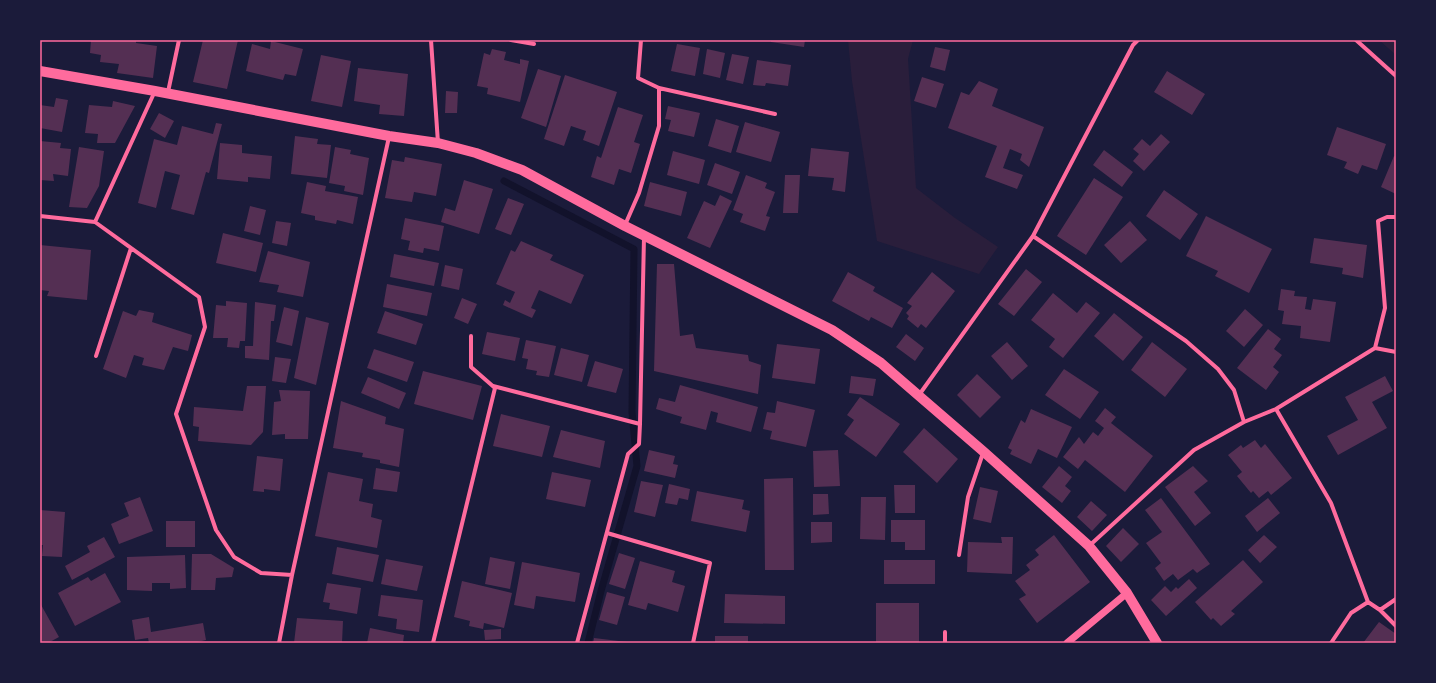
<svg xmlns="http://www.w3.org/2000/svg" width="1436" height="683" font-family="'Fira Sans Condensed',sans-serif">
<style>
.green{fill:#2a1e3b}
.lines{fill:none;stroke-linecap:round;stroke-linejoin:round}
.stream{stroke:#12122b;stroke-width:7}
.building{fill:#542f53}
.minor{stroke:#ff6b9d;stroke-width:4}
.tertiary{stroke:#ff6b9d;stroke-width:7}
.primary{stroke:#ff6b9d;stroke-width:10}
.neatline{fill:none;stroke:#ff6b9d;stroke-width:1.5}
</style>
<rect width="100%" height="100%" fill="#1b1b3a"/>
<!-- green -->
<path class="green" d="M 848,40 L 913,40 L 908,59 L 916,188 L 955,218 L 998,247 L 979,274 L 877,241 L 852,81 Z
M 1379,40 L 1396,40 L 1396,55 Z"/>
<g class="lines">
<!-- stream -->
<path class="stream" d="M 504,181 L 634,249 L 632,412 L 637,466 L 601,591 L 588,643"/>
</g>
<!-- building -->
<path class="building" d="M 91,40 L 136,40 L 136,43 L 157,46 L 153,78 L 117,73 L 119,64 L 100,62 L 101,55 L 90,53 Z
M 203,40 L 238,40 L 227,89 L 193,82 Z
M 771,40 L 805,40 L 804,47 L 771,42 Z
M 271,41 L 303,49 L 296,76 L 285,74 L 283,80 L 246,71 L 252,44 L 270,49 Z
M 677,44 L 700,48 L 695,76 L 671,71 Z
M 935,47 L 950,50 L 945,71 L 930,67 Z
M 492,49 L 506,52 L 504,60 L 520,64 L 520,59 L 529,61 L 520,102 L 487,94 L 488,88 L 477,86 L 484,53 L 490,55 Z
M 707,49 L 725,53 L 720,78 L 703,74 Z
M 732,54 L 749,57 L 743,84 L 726,80 Z
M 321,55 L 351,61 L 342,107 L 311,101 Z
M 757,60 L 791,65 L 788,86 L 766,83 L 765,86 L 753,85 Z
M 358,68 L 408,74 L 404,116 L 379,114 L 380,105 L 354,101 Z
M 538,69 L 561,76 L 546,127 L 521,118 Z
M 1167,71 L 1205,94 L 1192,115 L 1154,92 Z
M 565,75 L 617,92 L 599,146 L 583,140 L 586,131 L 571,126 L 564,146 L 544,139 Z
M 922,77 L 944,84 L 936,108 L 914,101 Z
M 979,81 L 998,89 L 992,106 L 1044,127 L 1029,167 L 1020,160 L 1022,154 L 1010,149 L 1003,168 L 1023,175 L 1017,189 L 985,177 L 997,146 L 948,128 L 961,92 L 969,95 Z
M 446,91 L 458,92 L 457,113 L 445,113 Z
M 56,98 L 68,100 L 62,132 L 40,128 L 40,105 L 54,107 Z
M 113,101 L 135,106 L 115,143 L 97,143 L 98,134 L 85,133 L 89,105 L 112,107 Z
M 668,106 L 700,113 L 694,137 L 668,131 L 671,120 L 665,119 Z
M 618,107 L 643,115 L 634,142 L 640,144 L 631,173 L 619,169 L 614,185 L 591,177 L 597,156 L 601,158 Z
M 159,113 L 174,121 L 165,138 L 150,129 Z
M 716,119 L 739,126 L 731,153 L 708,146 Z
M 745,122 L 780,132 L 771,162 L 736,152 Z
M 216,123 L 222,124 L 209,173 L 206,172 L 194,215 L 171,209 L 180,175 L 165,171 L 156,208 L 138,203 L 154,139 L 177,145 L 182,126 L 213,134 Z
M 1337,127 L 1386,144 L 1377,170 L 1362,165 L 1358,174 L 1344,168 L 1347,162 L 1327,155 Z
M 1161,134 L 1170,142 L 1144,171 L 1133,161 L 1139,154 L 1133,149 L 1142,139 L 1150,146 Z
M 295,136 L 318,139 L 317,144 L 331,145 L 327,178 L 291,174 Z
M 40,141 L 61,143 L 60,148 L 71,149 L 68,176 L 53,174 L 54,181 L 40,180 Z
M 220,143 L 242,145 L 242,153 L 272,156 L 270,179 L 248,177 L 248,182 L 217,179 Z
M 79,147 L 104,151 L 99,186 L 87,208 L 69,207 Z
M 335,147 L 351,150 L 350,154 L 369,158 L 363,195 L 344,191 L 345,186 L 329,183 Z
M 811,148 L 849,152 L 845,192 L 832,190 L 834,178 L 808,176 Z
M 1104,150 L 1133,172 L 1122,187 L 1093,165 Z
M 673,151 L 705,160 L 699,184 L 667,175 Z
M 1394,156 L 1396,157 L 1396,194 L 1381,187 Z
M 405,157 L 442,164 L 436,196 L 414,192 L 412,202 L 385,198 L 392,160 L 404,162 Z
M 715,163 L 740,172 L 732,194 L 707,185 Z
M 746,175 L 767,183 L 765,188 L 775,192 L 766,216 L 770,217 L 765,231 L 740,222 L 743,214 L 733,210 Z
M 785,175 L 800,175 L 798,213 L 783,213 Z
M 1094,178 L 1123,197 L 1086,255 L 1057,236 Z
M 464,180 L 493,189 L 479,234 L 441,222 L 445,208 L 455,211 Z
M 307,182 L 326,186 L 325,191 L 358,197 L 353,224 L 337,220 L 336,224 L 315,220 L 315,216 L 301,213 Z
M 650,182 L 687,192 L 681,216 L 644,206 Z
M 1164,190 L 1198,214 L 1180,240 L 1146,216 Z
M 720,195 L 732,201 L 710,248 L 687,238 L 704,201 L 715,206 Z
M 508,198 L 524,204 L 511,235 L 495,229 Z
M 250,206 L 266,210 L 260,235 L 244,231 Z
M 1206,216 L 1272,249 L 1249,293 L 1215,276 L 1218,271 L 1186,256 Z
M 405,218 L 444,226 L 439,251 L 424,248 L 423,253 L 408,250 L 410,241 L 401,239 Z
M 276,221 L 291,223 L 287,246 L 272,243 Z
M 1130,221 L 1147,240 L 1121,263 L 1104,245 Z
M 223,233 L 263,243 L 256,272 L 216,263 Z
M 1314,238 L 1367,245 L 1363,278 L 1342,274 L 1343,268 L 1310,263 Z
M 521,241 L 553,255 L 550,260 L 584,275 L 571,304 L 539,290 L 531,308 L 536,310 L 532,318 L 503,305 L 505,300 L 510,303 L 515,292 L 496,284 L 511,250 L 515,252 Z
M 40,245 L 91,250 L 87,300 L 47,296 L 49,291 L 40,290 Z
M 268,251 L 310,262 L 303,297 L 277,292 L 279,285 L 259,282 Z
M 394,254 L 439,263 L 434,286 L 390,277 Z
M 657,264 L 674,264 L 680,336 L 693,334 L 696,348 L 748,355 L 749,361 L 761,365 L 758,394 L 654,371 Z
M 445,265 L 463,269 L 459,290 L 441,286 Z
M 1026,269 L 1042,282 L 1014,316 L 998,304 Z
M 848,272 L 875,287 L 873,291 L 903,308 L 892,328 L 871,317 L 869,321 L 832,301 Z
M 932,272 L 955,291 L 926,328 L 921,324 L 918,328 L 907,319 L 909,316 L 906,313 L 912,306 L 907,303 Z
M 387,284 L 432,293 L 427,316 L 383,307 Z
M 1281,289 L 1295,291 L 1294,296 L 1307,297 L 1305,309 L 1311,310 L 1313,299 L 1336,302 L 1330,342 L 1300,338 L 1301,326 L 1282,324 L 1284,311 L 1278,310 Z
M 1053,293 L 1077,313 L 1086,302 L 1100,313 L 1063,358 L 1049,347 L 1055,339 L 1031,320 Z
M 462,298 L 477,304 L 468,324 L 454,318 Z
M 226,301 L 247,303 L 245,341 L 240,341 L 239,348 L 227,347 L 228,338 L 213,338 L 216,305 L 226,306 Z
M 255,302 L 276,305 L 274,321 L 271,321 L 269,360 L 245,358 L 245,346 L 253,346 Z
M 284,307 L 299,311 L 292,346 L 276,342 Z
M 1245,309 L 1263,325 L 1244,347 L 1226,331 Z
M 139,310 L 154,313 L 152,322 L 192,335 L 188,351 L 173,347 L 164,370 L 142,365 L 144,358 L 134,355 L 126,378 L 103,369 L 123,311 L 136,316 Z
M 385,311 L 423,324 L 416,345 L 377,333 Z
M 1114,313 L 1143,337 L 1123,361 L 1094,336 Z
M 306,317 L 329,323 L 316,385 L 294,378 Z
M 1268,329 L 1281,339 L 1274,349 L 1282,355 L 1273,367 L 1279,372 L 1266,390 L 1237,368 Z
M 487,332 L 520,338 L 515,361 L 482,354 Z
M 906,334 L 924,348 L 915,361 L 896,347 Z
M 526,340 L 556,346 L 549,377 L 536,375 L 537,371 L 526,369 L 528,359 L 522,358 Z
M 1007,342 L 1028,366 L 1012,380 L 991,356 Z
M 1152,342 L 1187,369 L 1165,397 L 1131,370 Z
M 777,344 L 820,349 L 815,384 L 772,378 Z
M 561,348 L 589,355 L 582,382 L 554,375 Z
M 374,349 L 414,362 L 407,382 L 367,368 Z
M 275,357 L 291,359 L 286,383 L 272,381 Z
M 595,361 L 623,369 L 616,393 L 587,386 Z
M 1064,369 L 1099,392 L 1080,419 L 1045,395 Z
M 423,371 L 482,386 L 473,420 L 414,404 Z
M 977,374 L 1001,397 L 980,418 L 957,395 Z
M 851,376 L 876,379 L 873,396 L 849,393 Z
M 1385,376 L 1393,391 L 1372,402 L 1387,428 L 1338,455 L 1327,436 L 1358,420 L 1345,397 Z
M 368,377 L 406,393 L 399,409 L 361,393 Z
M 680,385 L 758,407 L 751,432 L 716,422 L 718,413 L 711,411 L 706,430 L 680,423 L 682,417 L 656,409 L 659,398 L 675,402 Z
M 247,386 L 266,386 L 263,432 L 251,445 L 198,441 L 199,427 L 193,426 L 194,407 L 243,411 Z
M 279,390 L 310,391 L 308,439 L 285,439 L 285,434 L 272,435 L 274,402 L 281,401 Z
M 860,397 L 900,424 L 876,457 L 844,434 L 854,420 L 847,415 Z
M 341,401 L 386,417 L 385,424 L 404,429 L 399,467 L 380,463 L 380,460 L 362,457 L 363,453 L 333,448 Z
M 777,401 L 815,410 L 806,447 L 770,439 L 772,431 L 763,429 L 767,412 L 775,413 Z
M 1105,408 L 1116,417 L 1111,423 L 1153,456 L 1125,492 L 1085,460 L 1078,469 L 1063,457 L 1079,437 L 1084,444 L 1093,432 L 1098,436 L 1104,428 L 1095,421 Z
M 1031,409 L 1072,427 L 1057,458 L 1038,449 L 1031,464 L 1010,454 L 1012,450 L 1008,448 L 1021,420 L 1025,423 Z
M 501,414 L 550,426 L 542,457 L 493,446 Z
M 924,428 L 958,459 L 937,483 L 903,452 Z
M 561,430 L 605,441 L 600,468 L 553,457 Z
M 1255,440 L 1261,448 L 1265,444 L 1292,478 L 1271,495 L 1268,491 L 1259,498 L 1253,491 L 1251,493 L 1237,476 L 1242,472 L 1228,455 L 1241,445 L 1243,448 Z
M 649,450 L 675,456 L 673,464 L 678,465 L 675,478 L 644,471 Z
M 838,450 L 840,486 L 814,487 L 813,451 Z
M 257,456 L 283,459 L 280,491 L 264,489 L 264,492 L 253,491 Z
M 1059,466 L 1072,477 L 1065,486 L 1071,491 L 1062,503 L 1042,487 Z
M 1193,466 L 1208,481 L 1194,492 L 1211,513 L 1195,526 L 1165,487 Z
M 376,468 L 400,472 L 397,492 L 373,489 Z
M 328,472 L 363,479 L 359,501 L 373,504 L 371,517 L 382,520 L 377,548 L 315,536 Z
M 552,472 L 591,480 L 585,507 L 546,499 Z
M 793,478 L 794,570 L 765,570 L 764,479 Z
M 641,481 L 663,485 L 655,517 L 634,512 Z
M 669,484 L 690,489 L 688,500 L 679,498 L 677,505 L 665,503 Z
M 894,485 L 915,485 L 915,513 L 895,513 Z
M 980,487 L 998,491 L 991,523 L 973,519 Z
M 697,491 L 744,500 L 742,509 L 750,511 L 746,532 L 691,521 Z
M 813,494 L 828,494 L 829,514 L 813,515 Z
M 140,497 L 153,531 L 119,544 L 111,524 L 129,516 L 124,503 Z
M 861,497 L 886,497 L 885,540 L 860,539 Z
M 1161,498 L 1210,564 L 1197,573 L 1193,569 L 1178,580 L 1173,574 L 1164,581 L 1155,568 L 1161,563 L 1146,543 L 1162,532 L 1145,510 Z
M 1268,498 L 1280,513 L 1257,532 L 1245,516 Z
M 1091,501 L 1107,515 L 1092,531 L 1077,517 Z
M 40,510 L 65,512 L 62,557 L 42,556 L 43,545 L 40,545 Z
M 891,520 L 925,520 L 925,550 L 905,550 L 905,542 L 891,542 Z
M 166,521 L 195,521 L 195,547 L 166,547 Z
M 811,522 L 832,522 L 832,542 L 811,543 Z
M 1123,528 L 1139,544 L 1121,562 L 1106,546 Z
M 1054,535 L 1090,582 L 1037,623 L 1019,599 L 1026,595 L 1015,581 L 1030,570 L 1026,565 L 1039,555 L 1035,550 Z
M 1264,535 L 1277,547 L 1260,563 L 1248,550 Z
M 104,537 L 115,557 L 72,580 L 65,566 L 90,552 L 87,546 Z
M 1001,537 L 1013,537 L 1012,574 L 967,572 L 968,542 L 1002,543 Z
M 337,547 L 379,555 L 373,582 L 332,574 Z
M 619,553 L 635,558 L 625,589 L 609,584 Z
M 192,554 L 211,554 L 234,568 L 232,577 L 216,578 L 215,590 L 191,590 Z
M 185,555 L 186,588 L 170,589 L 170,583 L 152,583 L 152,591 L 127,590 L 127,557 Z
M 490,557 L 515,562 L 510,589 L 485,584 Z
M 386,559 L 423,566 L 417,591 L 381,584 Z
M 884,560 L 935,560 L 935,584 L 884,584 Z
M 1243,560 L 1263,582 L 1231,611 L 1235,614 L 1221,626 L 1213,618 L 1211,620 L 1195,602 Z
M 640,561 L 675,571 L 672,582 L 685,586 L 678,612 L 648,603 L 646,610 L 628,605 Z
M 522,562 L 580,573 L 575,602 L 536,596 L 534,609 L 514,605 Z
M 105,573 L 121,602 L 75,626 L 58,593 L 88,577 L 91,581 Z
M 1189,579 L 1197,588 L 1166,616 L 1151,600 L 1165,586 L 1171,592 L 1176,587 L 1178,589 Z
M 462,581 L 512,593 L 504,628 L 484,623 L 483,629 L 469,626 L 470,621 L 454,617 Z
M 327,583 L 361,588 L 357,614 L 329,609 L 330,603 L 323,602 Z
M 607,592 L 625,597 L 617,625 L 599,620 Z
M 725,594 L 785,596 L 785,624 L 724,623 Z
M 381,595 L 423,600 L 419,632 L 396,629 L 397,619 L 378,616 Z
M 40,603 L 59,637 L 48,643 L 43,643 L 40,638 Z
M 876,603 L 919,603 L 919,643 L 876,643 Z
M 149,617 L 151,632 L 203,623 L 206,640 L 193,643 L 149,643 L 148,638 L 135,640 L 132,620 Z
M 297,618 L 343,621 L 342,643 L 294,643 Z
M 1379,622 L 1396,634 L 1396,643 L 1363,643 Z
M 370,628 L 404,635 L 403,643 L 367,643 Z
M 501,629 L 501,639 L 485,640 L 484,630 Z
M 715,636 L 748,636 L 748,643 L 715,643 Z
M 594,638 L 627,642 L 627,643 L 593,643 Z"/>
<g class="lines">
<!-- minor -->
<path class="minor" d="M 431,40 L 438,143
M 511,40 L 534,44
M 1356,40 L 1396,76
M 659,88 L 775,114
M 168,92 L 179,40
M 40,216 L 95,222 L 199,297 L 205,327 L 176,414 L 216,530 L 234,557 L 261,573 L 292,575
M 95,222 L 155,91
M 625,225 L 639,193 L 659,126 L 659,88 L 638,78 L 641,40
M 1033,236 L 1186,341 L 1218,369 L 1234,390 L 1244,422
M 1375,348 L 1396,352
M 96,356 L 131,248
M 493,386 L 640,424
M 919,395 L 1033,236 L 1133,45 L 1138,40
M 1276,409 L 1331,503 L 1368,602
M 607,533 L 710,563 L 693,643
M 1089,546 L 1194,450 L 1244,422 L 1276,409 L 1375,348 L 1385,308 L 1378,221 L 1387,217 L 1396,217
M 959,555 L 968,497 L 983,453
M 1380,610 L 1396,626
M 945,632 L 945,643
M 279,643 L 292,575 L 389,137
M 433,643 L 495,388 L 471,367 L 471,336
M 577,643 L 628,454 L 639,444 L 640,424 L 644,237
M 1331,643 L 1351,613 L 1368,602 L 1380,610 L 1396,599"/>
<!-- tertiary -->
<path class="tertiary" d="M 1067,643 L 1127,593"/>
<!-- primary -->
<path class="primary" d="M 40,71 L 155,91 L 389,136 L 438,143 L 476,153 L 522,170 L 625,226 L 832,330 L 881,363 L 984,452 L 1089,546 L 1127,593 L 1157,643"/>
</g>
<!-- border -->
<rect width="1436" height="683" fill="none" stroke="#1b1b3a" stroke-width="82"/>
<rect x="41" y="41" width="1354" height="601" class="neatline"/>
</svg>
